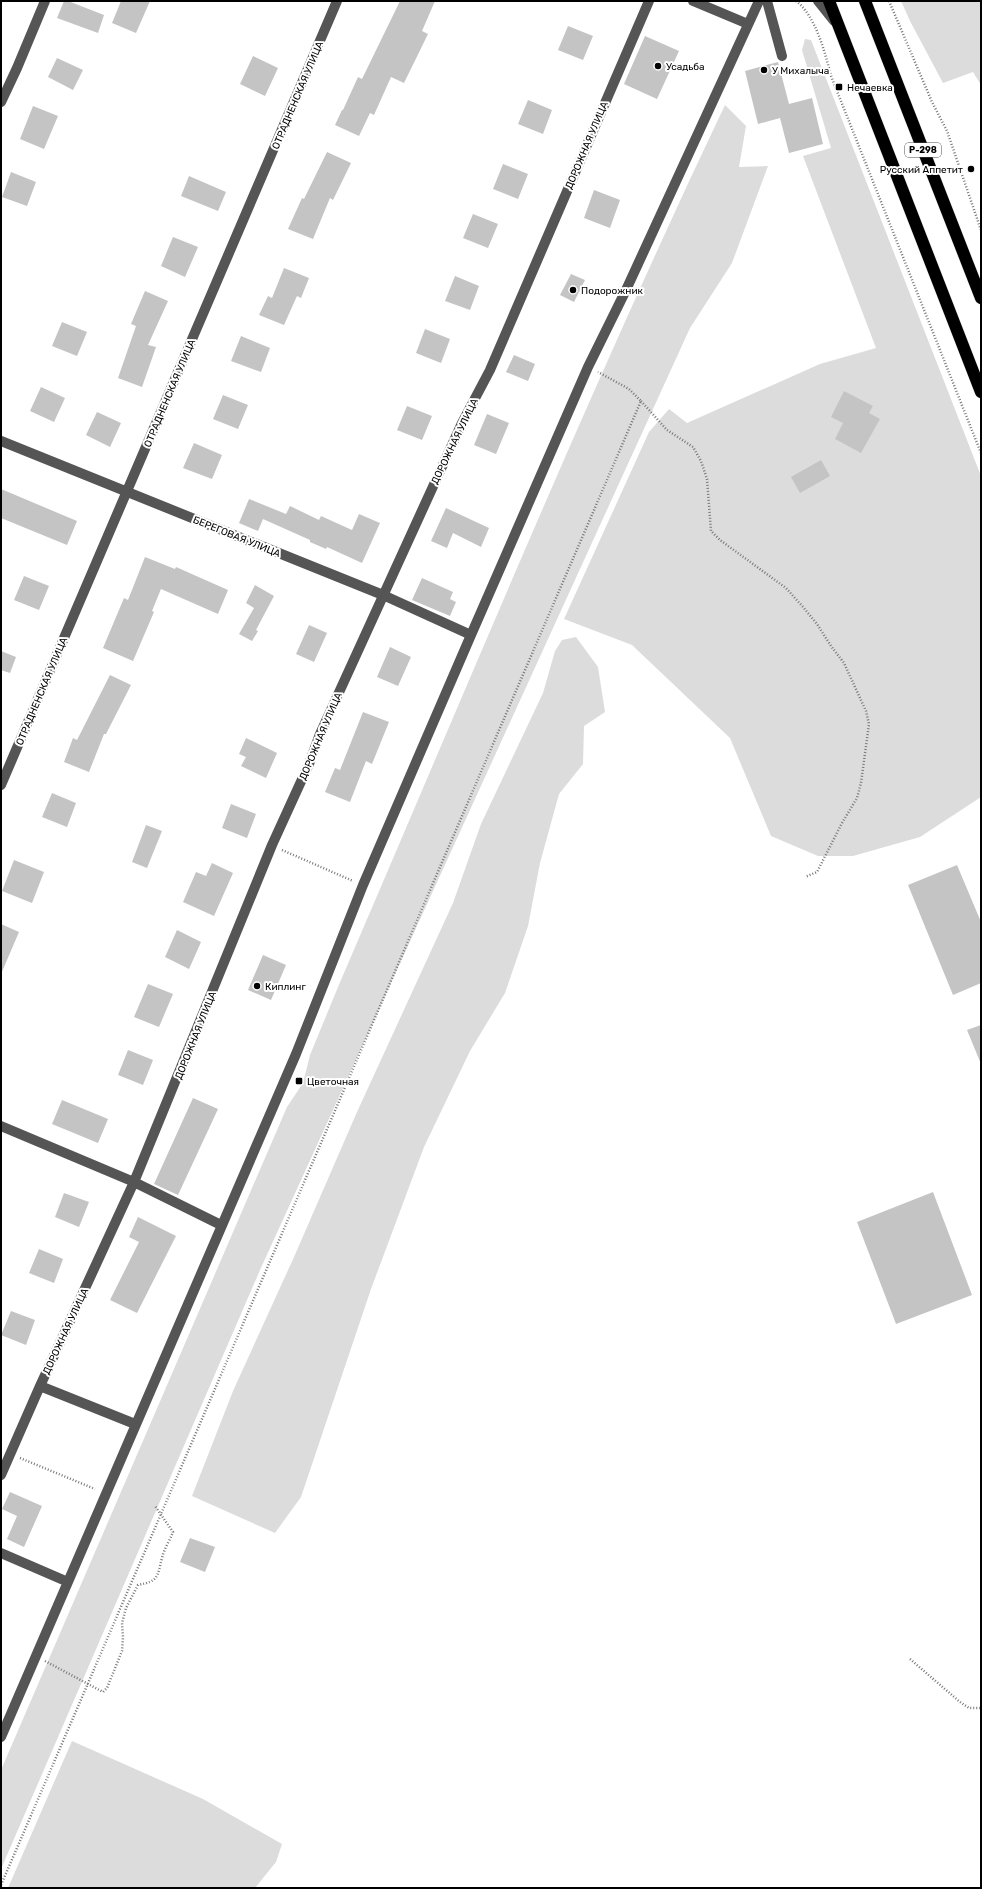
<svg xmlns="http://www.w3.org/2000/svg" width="982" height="1889" font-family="Rubik,sans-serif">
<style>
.green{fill:#dcdcdc}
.building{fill:#c4c4c4}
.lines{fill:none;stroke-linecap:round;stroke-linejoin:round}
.highway-casing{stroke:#dbdbdb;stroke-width:13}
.path{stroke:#777;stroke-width:2.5;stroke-dasharray:1 2;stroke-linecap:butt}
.minor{stroke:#555;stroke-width:10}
.highway{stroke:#000;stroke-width:12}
.poi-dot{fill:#000;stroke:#fff;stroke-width:1.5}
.labels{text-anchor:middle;stroke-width:4;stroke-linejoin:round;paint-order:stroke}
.shield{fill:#fff;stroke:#4c4c4c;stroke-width:1}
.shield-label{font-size:9px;font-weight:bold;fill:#000}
.poi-label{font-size:10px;fill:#000;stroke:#fff;text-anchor:start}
.street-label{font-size:10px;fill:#000;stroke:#fff}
</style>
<rect width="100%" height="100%" fill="#fff"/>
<!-- green -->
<path class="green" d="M 901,1 L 981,1 L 981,85 L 973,72 L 943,83 L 910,21 Z
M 805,39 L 811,40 L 981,476 L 981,797 L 920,837 L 853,856 L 818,856 L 771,836 L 730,738 L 632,645 L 564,619 L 649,432 L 669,409 L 687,423 L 820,364 L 876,348 L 803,156 L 831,148 L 802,50 Z
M 725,105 L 746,126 L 739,167 L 768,166 L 732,263 L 690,328 L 260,1270 L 1,1869 L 1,1770 L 287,1107 L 303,1083 L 310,1055 L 338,987 C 465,692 587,395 725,105 Z
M 576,637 L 598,667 L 605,712 L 584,726 L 583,764 L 559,794 L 540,863 L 528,926 L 505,993 L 470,1051 L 424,1147 L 371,1289 L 301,1497 L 275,1533 L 192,1496 L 233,1391 L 294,1257 L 357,1112 L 453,903 L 481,824 L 543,693 L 555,651 L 562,640 Z
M 72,1741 L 203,1799 L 282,1844 L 276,1862 L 255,1888 L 8,1888 Z"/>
<!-- building -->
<path class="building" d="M 64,1 L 68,1 L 104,15 L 98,33 L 57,18 Z
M 121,1 L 150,1 L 136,33 L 112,23 Z
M 400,1 L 435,1 L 422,31 L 428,34 L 404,83 L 391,77 L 374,115 L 370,113 L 359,136 L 335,125 L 342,110 L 343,110 L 358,77 L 362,79 Z
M 568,26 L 593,36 L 583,60 L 558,50 Z
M 645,36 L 679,51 L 657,99 L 624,84 Z
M 253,56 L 278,68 L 265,96 L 240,84 Z
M 57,58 L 83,70 L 73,90 L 48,77 Z
M 778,62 L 789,104 L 812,98 L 823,144 L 789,153 L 780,118 L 758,124 L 745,71 Z
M 528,100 L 552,110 L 543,134 L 518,124 Z
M 33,106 L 58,116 L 44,149 L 20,139 Z
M 327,152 L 351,163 L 333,200 L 330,198 L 313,239 L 288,229 L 302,198 L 304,199 Z
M 503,164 L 528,174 L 518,199 L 493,189 Z
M 11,172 L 36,182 L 27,206 L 2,197 Z
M 189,176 L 226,192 L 218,211 L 181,196 Z
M 594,190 L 620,200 L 610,228 L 584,218 Z
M 473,214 L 498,224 L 488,248 L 463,238 Z
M 173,237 L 198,247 L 185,277 L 161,266 Z
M 284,268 L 309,278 L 301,298 L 297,296 L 284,325 L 259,315 L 268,296 L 272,298 Z
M 571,274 L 585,280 L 574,302 L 560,295 Z
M 455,276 L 479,286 L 470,310 L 445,301 Z
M 145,291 L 168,301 L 148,345 L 156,347 L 142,387 L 118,378 L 136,326 L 131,324 Z
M 62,322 L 87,332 L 77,356 L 52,346 Z
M 425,329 L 450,339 L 441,363 L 416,353 Z
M 241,336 L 270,348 L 261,372 L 231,361 Z
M 514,355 L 535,364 L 528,381 L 506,372 Z
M 41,387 L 65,398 L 54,422 L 30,411 Z
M 844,391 L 873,406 L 869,413 L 880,419 L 861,453 L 835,439 L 843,423 L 831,417 Z
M 223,395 L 248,405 L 238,429 L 213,419 Z
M 407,406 L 432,416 L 422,440 L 397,430 Z
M 97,412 L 121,423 L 110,447 L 86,435 Z
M 487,414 L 509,423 L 496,454 L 474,445 Z
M 194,443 L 222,455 L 212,479 L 183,468 Z
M 821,460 L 830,476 L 800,493 L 791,477 Z
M 1,489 L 77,521 L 67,545 L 1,518 Z
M 249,499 L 286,514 L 290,506 L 319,520 L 321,516 L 352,530 L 359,514 L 380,523 L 362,563 L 327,547 L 326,549 L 310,542 L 310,540 L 263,519 L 258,531 L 239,523 Z
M 446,508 L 489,528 L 481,547 L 453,533 L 447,548 L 431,541 Z
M 145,557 L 175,569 L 176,567 L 228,590 L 218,614 L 161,589 L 152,611 L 154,612 L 133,661 L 103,648 L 124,598 L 128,600 Z
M 24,576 L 49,586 L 39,610 L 14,600 Z
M 422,578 L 453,592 L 450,599 L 456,602 L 450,616 L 412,600 Z
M 255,585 L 274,596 L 256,630 L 258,631 L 252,641 L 239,634 L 254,608 L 246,603 Z
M 309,625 L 327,633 L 314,662 L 296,654 Z
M 390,647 L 411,657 L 398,686 L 377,677 Z
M 1,651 L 16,657 L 10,673 L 1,670 Z
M 110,675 L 131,685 L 106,734 L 104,734 L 89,772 L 64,762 L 73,738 L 77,740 Z
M 363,712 L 389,722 L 372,764 L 366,761 L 350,802 L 325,792 L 335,768 L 340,770 Z
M 246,738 L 277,753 L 266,778 L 241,766 L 246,757 L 239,754 Z
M 52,793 L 76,803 L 67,827 L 42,817 Z
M 231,804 L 256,814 L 247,838 L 222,828 Z
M 146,825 L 162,831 L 147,868 L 132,862 Z
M 14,860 L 44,872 L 32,903 L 2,891 Z
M 212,863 L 233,873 L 214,916 L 183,902 L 196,872 L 206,876 Z
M 957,865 L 981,922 L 981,983 L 953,995 L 908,885 Z
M 1,924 L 19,932 L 1,974 Z
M 177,930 L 201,942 L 189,969 L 165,957 Z
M 263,955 L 286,965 L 271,1000 L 248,990 Z
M 148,984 L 173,994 L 159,1027 L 134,1017 Z
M 981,1025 L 981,1064 L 967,1030 Z
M 128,1050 L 153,1060 L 143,1085 L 118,1075 Z
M 193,1098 L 218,1109 L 178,1195 L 154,1184 Z
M 62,1100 L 108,1119 L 98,1143 L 52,1124 Z
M 933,1192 L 972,1295 L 896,1324 L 857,1222 Z
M 64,1193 L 89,1202 L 79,1227 L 55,1217 Z
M 138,1217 L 176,1236 L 137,1313 L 110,1300 L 139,1242 L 129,1237 Z
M 39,1249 L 63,1259 L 54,1283 L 29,1273 Z
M 11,1311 L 35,1320 L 26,1345 L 1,1335 Z
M 10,1492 L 42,1506 L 24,1547 L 7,1539 L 17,1516 L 2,1509 Z
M 190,1538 L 215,1547 L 205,1572 L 180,1562 Z"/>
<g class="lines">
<!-- highway casing -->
<g class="highway-casing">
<path id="highway" d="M 829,1 L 981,392
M 865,1 L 981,298"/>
</g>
<!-- path -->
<path class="path" d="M 796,1 C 816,16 825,53 831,76 L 981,453
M 889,1 L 932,102 L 947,131 L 981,230
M 641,401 L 667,430 L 693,447 L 701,461 L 707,479 L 711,531 L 720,540 L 786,588 L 803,607 L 817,624 L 831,646 L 844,663 L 866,711 L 869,724 L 861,783 L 857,798 L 842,823 L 817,872 L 805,877
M 282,850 L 353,881
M 20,1458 L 95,1489
M 910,1659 L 960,1702 L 969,1708 L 981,1708
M 45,1661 L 103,1692 L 107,1688 L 122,1651 L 123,1637 L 122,1623 L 126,1608 L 138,1585 C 159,1581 157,1577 162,1558 C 164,1549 170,1540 173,1532 L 155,1506
M 1,1885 L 641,401 L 629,389 L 598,372"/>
<!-- minor -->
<path class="minor" d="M 693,1 L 748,24
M 767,1 L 782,56
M 818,1 L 834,21
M 1,102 L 17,68 L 45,1
M 1,441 L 383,595 L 471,635
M 1,785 L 337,1
M 1,1126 L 134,1182 L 221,1225
M 40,1386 L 135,1424
M 1,1475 L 40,1386 L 134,1182 L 272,845 L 309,764 L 320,734 L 462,423 L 490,370 L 649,1
M 1,1553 L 68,1582
M 1,1737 L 296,1054 L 363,885 L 471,635 L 588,367 L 626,290 L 759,1"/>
<!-- highway -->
<use href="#highway" class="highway"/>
</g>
<!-- markers -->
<g class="poi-dot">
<circle cx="658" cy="66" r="4"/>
<circle cx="764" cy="70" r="4"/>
<rect x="835" y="83" width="8" height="8" rx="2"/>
<circle cx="971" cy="169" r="4"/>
<circle cx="573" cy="290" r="4"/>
<circle cx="257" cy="986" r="4"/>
<rect x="295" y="1077" width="8" height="8" rx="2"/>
</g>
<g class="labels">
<!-- shield labels -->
<rect class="shield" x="905" y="143" width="36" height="14" rx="3"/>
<g class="shield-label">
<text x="923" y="153">Р-298</text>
</g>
<!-- poi labels -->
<g class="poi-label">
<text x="666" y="70">Усадьба</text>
<text x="772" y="74">У Михалыча</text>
<text x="847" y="91">Нечаевка</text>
<text x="963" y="173" text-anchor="end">Русский Аппетит</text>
<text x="581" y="294">Подорожник</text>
<text x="265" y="990">Киплинг</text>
<text x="307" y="1085">Цветочная</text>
</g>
<!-- street labels -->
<g class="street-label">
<text transform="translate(297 95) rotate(-67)" y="4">ОТРАДНЕНСКАЯ УЛИЦА</text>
<text transform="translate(586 145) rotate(-67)" y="4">ДОРОЖНАЯ УЛИЦА</text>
<text transform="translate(169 393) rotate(-67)" y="4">ОТРАДНЕНСКАЯ УЛИЦА</text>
<text transform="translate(454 441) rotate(-64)" y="4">ДОРОЖНАЯ УЛИЦА</text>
<text transform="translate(237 536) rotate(22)" y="4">БЕРЕГОВАЯ УЛИЦА</text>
<text transform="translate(41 691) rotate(-67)" y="4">ОТРАДНЕНСКАЯ УЛИЦА</text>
<text transform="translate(320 736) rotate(-67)" y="4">ДОРОЖНАЯ УЛИЦА</text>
<text transform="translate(195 1035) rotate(-68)" y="4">ДОРОЖНАЯ УЛИЦА</text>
<text transform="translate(65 1331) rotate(-65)" y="4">ДОРОЖНАЯ УЛИЦА</text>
</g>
</g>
<!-- border -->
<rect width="982" height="1889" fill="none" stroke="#000000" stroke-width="4"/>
</svg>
